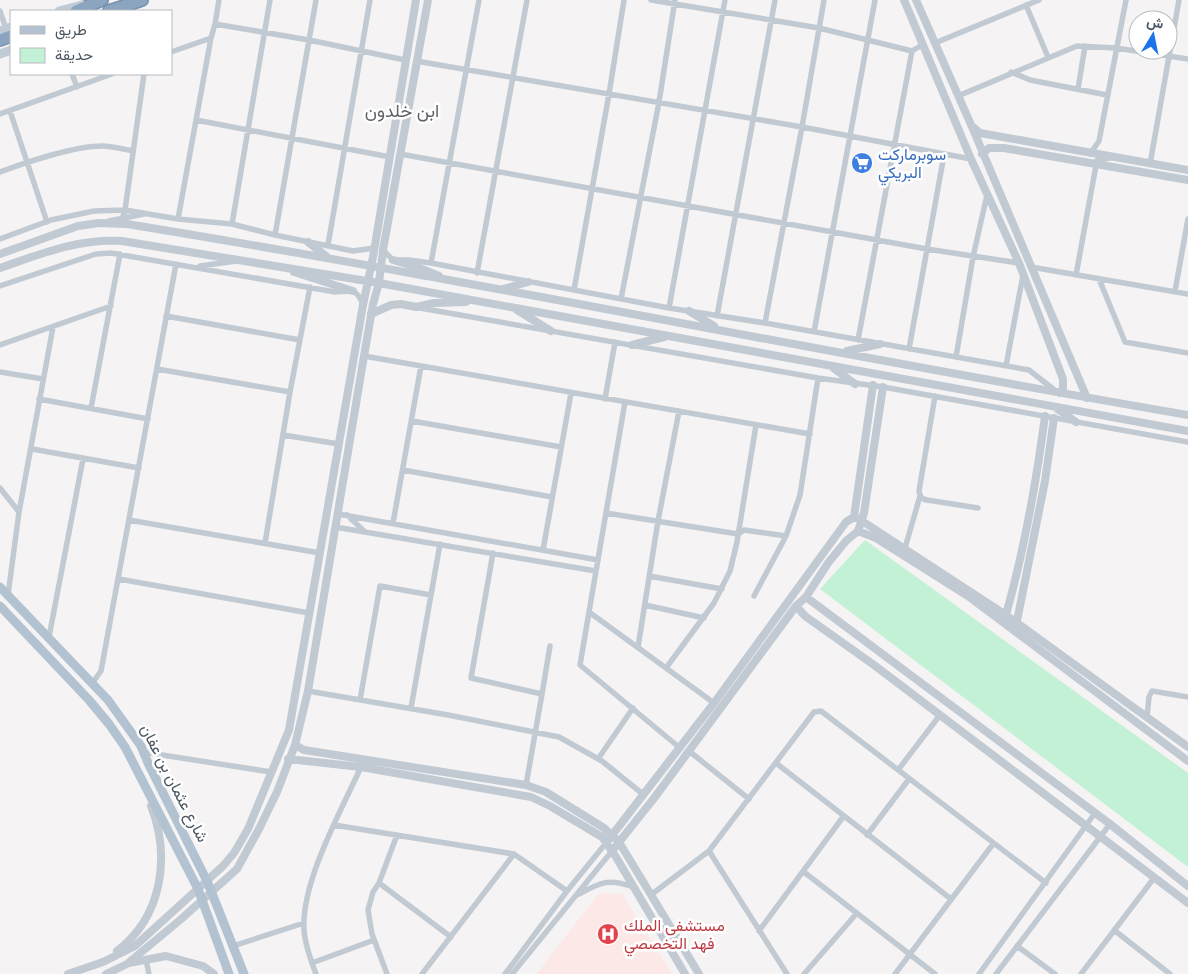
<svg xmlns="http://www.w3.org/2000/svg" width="1188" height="974" font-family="Roboto,Vazirmatn,sans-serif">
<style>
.medical{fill:#fce8e6}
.green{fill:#c3f1d5}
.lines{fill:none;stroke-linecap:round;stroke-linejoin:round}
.motorway-casing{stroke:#7690ad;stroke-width:14}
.minor{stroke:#c1cad2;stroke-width:5.5}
.tertiary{stroke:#c1cad2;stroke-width:8}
.secondary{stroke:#c1cbd6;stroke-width:9}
.primary{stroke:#b3c2d1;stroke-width:9}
.motorway{stroke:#8ba5c1;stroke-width:11}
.labels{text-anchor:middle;stroke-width:5;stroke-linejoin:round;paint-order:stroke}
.shop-label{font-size:16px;fill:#366cbe;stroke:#fff;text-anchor:start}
.street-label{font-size:16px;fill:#4a5661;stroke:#fff}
.health-label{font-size:16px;fill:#be3a42;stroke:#fff;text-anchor:start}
.neighbourhood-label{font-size:18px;fill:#5f6368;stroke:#fff}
</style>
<rect width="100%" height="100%" fill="#f5f3f3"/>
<!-- medical -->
<path class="medical" d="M 599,893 L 622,894 L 672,974 L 537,974 Z"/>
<!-- green -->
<path class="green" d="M 865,540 L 1188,773 L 1188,867 L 820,589 Z"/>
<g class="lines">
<!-- motorway casing -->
<g class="motorway-casing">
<path id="motorway" d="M 76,11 L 102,0
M 109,11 L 142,0
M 0,40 L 11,36"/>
</g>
<!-- minor -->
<path class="minor" d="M 651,0 L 819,28 L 912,51 L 922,45
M 1026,5 L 1048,57
M 0,11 L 6,29
M 215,24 L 309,40 L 405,60
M 935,43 L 1039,0
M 171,52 L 211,38
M 416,61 L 802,127 L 971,159
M 1011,72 L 1030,80 L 1107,95
M 72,74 L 77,87
M 1078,89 L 1085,46
M 958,96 L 1077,46 L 1116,48 L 1188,59
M 10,111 L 47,222
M 0,114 L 112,74
M 196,120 L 390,157
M 400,154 L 927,249 L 1019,263
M 1090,154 L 1099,141 L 1126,0
M 1150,164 L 1179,0
M 0,172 C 26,162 75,146 102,146 C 112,146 123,149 133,151
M 122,219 L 125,210 L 144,74
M 178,219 L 211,38 L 215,24 L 219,0
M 109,221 L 144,214
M 232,224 L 270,0
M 275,235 L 316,0
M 0,239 L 51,220 L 94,211 L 125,210 L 178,219 L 232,224 L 275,235 L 353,251 L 374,248
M 328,245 L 370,0
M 383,250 L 393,260 L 409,260 L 431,263 L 669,308 L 765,323 L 1029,370 L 1057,392
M 431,263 L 479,0
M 200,266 L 236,261
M 1031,267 L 1188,294
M 477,273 L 527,0
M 1076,275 L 1097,160 L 1110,158
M 1099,279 L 1125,342 L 1188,353
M 0,286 L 96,254 L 111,253 L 335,292 C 352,291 357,288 363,305
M 574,290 L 609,94 L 624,0
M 1175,291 L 1188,219
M 621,299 L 659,102 L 675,0
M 420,308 L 818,378 L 883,387 L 1188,442
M 669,308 L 725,0
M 166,316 L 300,340
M 717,316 L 775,0
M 765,323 L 802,127 L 824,0
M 814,332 L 875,0
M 858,340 L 912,51
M 0,345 L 111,306
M 909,349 L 944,155
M 364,356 L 810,434
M 956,357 L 973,257 L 987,195
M 1006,366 L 1023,275
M 157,369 L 290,392
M 0,372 L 43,379
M 935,396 L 919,491 C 920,496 921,499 927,500 L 978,508
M 39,399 L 148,419
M 605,399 L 615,342
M 625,402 L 589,612 L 714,703
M 91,408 L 120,254
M 412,421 L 561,447
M 283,435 L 339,444
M 32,449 L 139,468
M 403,470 L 552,497
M 0,488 L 19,512
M 606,513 L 738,534 L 744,530 L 786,536
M 338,514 L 598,560
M 347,515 L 364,531
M 129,520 L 320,553
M 393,523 L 421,366
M 335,527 L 596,571
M 265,543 L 290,392 L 310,287
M 905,548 L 920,496
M 543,550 L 571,393
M 493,553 L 471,678 L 542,694 L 526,785
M 649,576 L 722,589
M 119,579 L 309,613
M 8,595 L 19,512 L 53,327
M 754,596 L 786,536 L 800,495 L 818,378
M 645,605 L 704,618
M 589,612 L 580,665 L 680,748
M 49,637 L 83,459
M 638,647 L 658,521 L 679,411
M 666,668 L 714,603 L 730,571 L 737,542 L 756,425
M 93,682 L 101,671 L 176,264
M 308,691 L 448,715 L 559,737 L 602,761 L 644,795
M 542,694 L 550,646
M 360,700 L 380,586 L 431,595
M 411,708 L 440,544
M 1147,717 L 1149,697 L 1152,691 L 1188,697
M 689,751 L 749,799
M 143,752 L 271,772
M 598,759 L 633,708
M 776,763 L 951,899
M 898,770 L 940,715
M 334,825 L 514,854 L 567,891
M 867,835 L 909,779
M 709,851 L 787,974
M 804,872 L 935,974
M 379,883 L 451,937
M 579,894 C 601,882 609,878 633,887
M 652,894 L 709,851 L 814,712 L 821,711 L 1046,883
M 1114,930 L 1170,974
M 759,931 L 843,817
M 233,946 L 304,923
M 1017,946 L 1055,974
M 146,960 L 149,974
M 312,963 L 374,940
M 316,974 C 311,961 305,944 304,930 C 301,882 341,811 361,767
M 387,974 L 372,934 L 368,910 L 373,892 L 379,883 L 397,835
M 422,974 L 514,854
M 505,974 L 567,891 L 606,843
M 512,974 L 612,851
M 804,974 L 857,913
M 895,974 L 993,844
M 979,974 L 1095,813
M 996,974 L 1110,824
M 1081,974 L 1154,878"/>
<!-- tertiary -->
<path class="tertiary" d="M 904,0 L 971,159 L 1019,263 L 1063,379 L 1063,389 L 1059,393
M 916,0 L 972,127 L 1087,398
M 973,127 L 980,133 L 1188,170
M 982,154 L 989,148 L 1004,148 L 1188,180
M 308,242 L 327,257
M 0,254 L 78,226 L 99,223 L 127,224 C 482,282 834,355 1188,415
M 393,260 L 417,267 L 439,276
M 0,268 C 40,254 79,238 122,241 L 379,283 L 1188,431
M 294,272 L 353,291
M 503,289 L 528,282
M 517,310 L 551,331
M 689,311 L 714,326
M 371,314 L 391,305 L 401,304 L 416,307 L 434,303 L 466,302
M 632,345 L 664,337
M 847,351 L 880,344
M 832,367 L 855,384
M 1056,408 L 1076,422
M 859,519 L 1006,615 L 1188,747
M 858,531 L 876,538 L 968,596 L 1188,761
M 806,597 L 1110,824 L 1188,886
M 796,606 L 805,616 L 874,665 L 1188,903
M 1005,618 C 1024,552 1036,484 1045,416
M 1016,626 L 1045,481 L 1054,418
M 295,745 L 304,750 L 526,785 L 546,792 L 604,828 L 619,842 L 699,974
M 288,759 L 361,767 L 531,797 L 550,806 L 602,837 L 616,857 L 685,974
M 606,843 L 714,703 L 846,522 L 854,517 L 873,385
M 612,851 L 655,797 L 796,606 L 806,597 L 828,563 L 846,541 L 858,531 L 864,513 L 883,387
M 658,928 L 664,929 L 676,943
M 117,951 C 162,917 171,857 151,806
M 129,963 L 166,956 L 203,966 L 214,974
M 68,974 L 103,962 L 135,946 L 223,866 L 234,853 L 248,829 L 289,730 L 363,305 L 373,257 L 416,0
M 106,974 L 127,964 L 180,920 L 237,869 L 259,829 L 277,792 L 295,745 L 308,691 L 364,356 L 373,304 L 379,283 L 383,250 L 428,0"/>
<!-- secondary -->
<path class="secondary" d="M 59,11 L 82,5
M 0,31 L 11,27
M 0,54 L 11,50"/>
<!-- primary -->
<path class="primary" d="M 0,587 L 108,700 L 141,746 L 148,763 L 207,881 L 244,974
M 0,606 L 89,700 L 109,724 L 125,747 L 198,889 L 229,974"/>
<!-- motorway -->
<use href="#motorway" class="motorway"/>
</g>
<!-- icons -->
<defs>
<g id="supermarket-disc" transform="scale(1.125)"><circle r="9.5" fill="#3f7fe0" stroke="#fff"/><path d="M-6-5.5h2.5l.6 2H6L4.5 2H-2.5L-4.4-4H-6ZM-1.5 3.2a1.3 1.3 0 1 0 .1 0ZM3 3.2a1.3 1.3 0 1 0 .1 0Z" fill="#fff"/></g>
<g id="hospital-disc" transform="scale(1.125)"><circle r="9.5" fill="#e0444e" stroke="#fff"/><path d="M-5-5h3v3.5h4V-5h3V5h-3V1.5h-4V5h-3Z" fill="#fff"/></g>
</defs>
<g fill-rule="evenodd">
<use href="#supermarket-disc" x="862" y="163"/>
<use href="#hospital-disc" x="608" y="934"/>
</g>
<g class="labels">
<!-- shop labels -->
<g class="shop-label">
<text x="878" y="160">سوبرماركت<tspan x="878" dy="18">البريكي</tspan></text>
</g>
<!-- street labels -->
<g class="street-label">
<text transform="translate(175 783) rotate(63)" y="6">شارع عثمان بن عفان</text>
</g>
<!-- health labels -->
<g class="health-label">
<text x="624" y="931">مستشفى الملك<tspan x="624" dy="18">فهد التخصصي</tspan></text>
</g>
<!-- neighbourhood labels -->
<g class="neighbourhood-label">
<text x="402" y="117">ابن خلدون</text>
</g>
</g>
<!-- legend -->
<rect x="10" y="10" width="162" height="65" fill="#ffffff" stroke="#b7bbc0"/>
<rect x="20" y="26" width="25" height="8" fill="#b3c2d1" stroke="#b7bbc0"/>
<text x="55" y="35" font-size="15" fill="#4a5661">طريق</text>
<rect x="20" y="48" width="25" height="15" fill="#c3f1d5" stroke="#b7bbc0"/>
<text x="55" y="60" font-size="15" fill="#4a5661">حديقة</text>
<!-- north arrow -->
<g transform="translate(1153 35) rotate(10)"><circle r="24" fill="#ffffff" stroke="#b7bbc0"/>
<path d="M0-4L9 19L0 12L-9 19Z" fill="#1a73e8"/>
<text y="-8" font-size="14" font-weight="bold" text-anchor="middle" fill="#4a5661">ش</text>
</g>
</svg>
